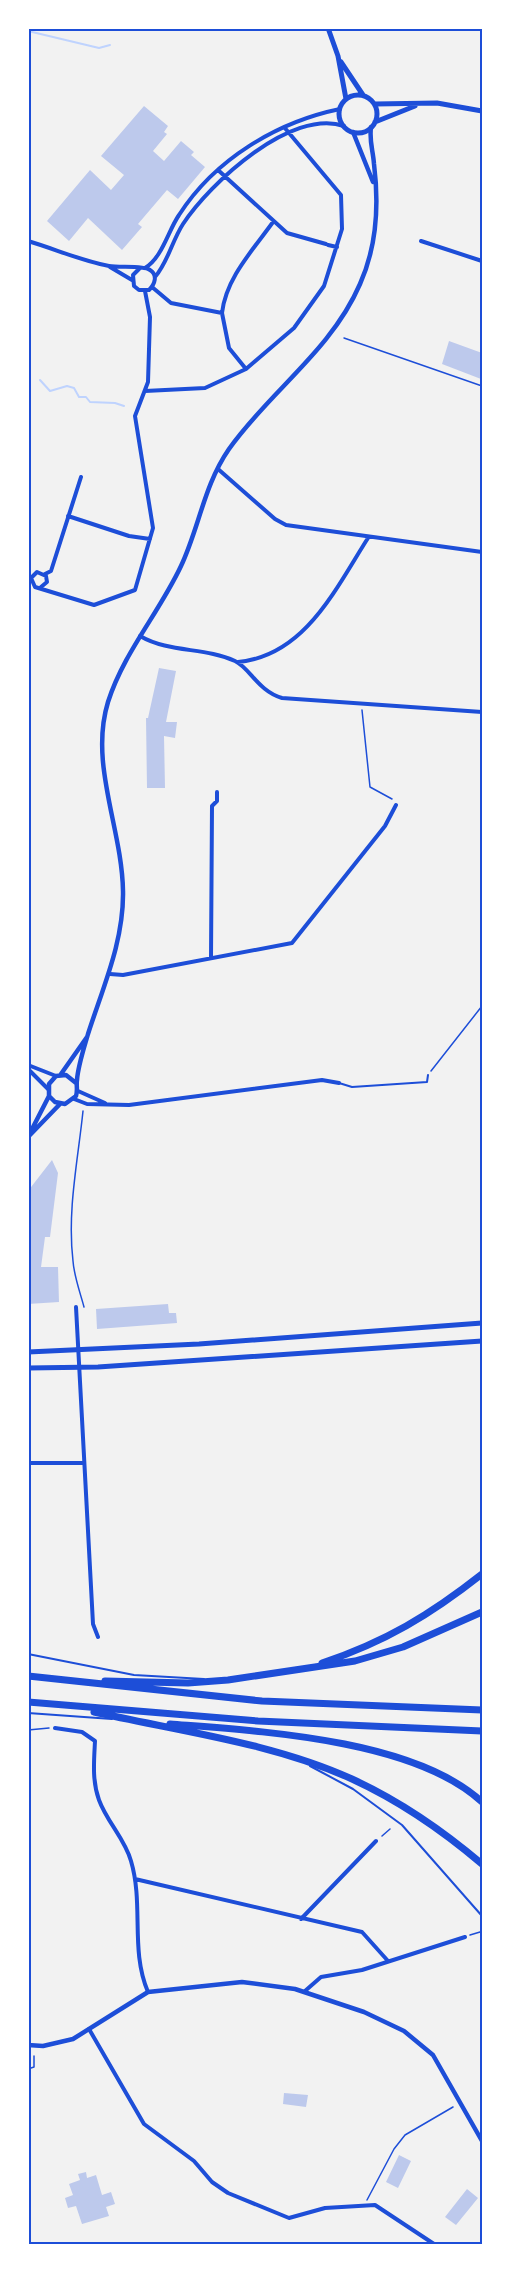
<svg xmlns="http://www.w3.org/2000/svg" width="511" height="2273" font-family="Rubik,sans-serif">
<style>
.lines{fill:none;stroke-linecap:round;stroke-linejoin:round}
.stream{stroke:#bfd3fe;stroke-width:2}
.building{fill:#bdc9ec}
.path{stroke:#1d4ed8;stroke-width:1.5}
.service{stroke:#1d4ed8;stroke-width:2}
.minor{stroke:#1d4ed8;stroke-width:4}
.tertiary{stroke:#1d4ed8;stroke-width:4.5}
.secondary{stroke:#1d4ed8;stroke-width:5}
.motorway{stroke:#1d4ed8;stroke-width:7}
.neatline{fill:none;stroke:#1d4ed8;stroke-width:2}
</style>
<rect width="100%" height="100%" fill="#f2f2f2"/>
<g class="lines">
<!-- stream -->
<path class="stream" d="M 28,31 L 99,48 L 110,45
M 40,380 L 50,391 L 67,386 L 74,388 L 79,397 L 86,397 L 90,402 L 115,403 L 124,406"/>
</g>
<!-- building -->
<path class="building" d="M 144,106 L 168,126 L 164,132 L 167,134 L 153,151 L 164,161 L 181,141 L 194,152 L 191,155 L 205,167 L 178,199 L 167,190 L 138,224 L 142,227 L 122,250 L 88,218 L 69,241 L 47,221 L 90,170 L 111,190 L 124,175 L 101,156 Z
M 449,341 L 482,353 L 481,379 L 442,364 Z
M 159,668 L 176,671 L 166,722 L 177,722 L 175,738 L 164,736 L 165,788 L 147,788 L 146,718 L 148,718 Z
M 52,1160 L 58,1173 L 50,1237 L 45,1237 L 41,1267 L 58,1267 L 59,1302 L 28,1304 L 28,1191 Z
M 168,1304 L 169,1313 L 176,1313 L 177,1323 L 97,1329 L 96,1309 Z
M 284,2093 L 308,2095 L 306,2107 L 283,2104 Z
M 399,2155 L 411,2161 L 398,2188 L 386,2182 Z
M 86,2172 L 87,2178 L 96,2175 L 102,2195 L 111,2192 L 115,2204 L 106,2207 L 109,2216 L 82,2224 L 76,2206 L 68,2208 L 65,2198 L 73,2195 L 69,2184 L 80,2180 L 78,2174 Z
M 467,2189 L 478,2198 L 456,2225 L 445,2217 Z"/>
<g class="lines">
<!-- path -->
<path class="path" d="M 344,338 L 482,386
M 362,710 L 370,787 L 392,799
M 431,1071 L 482,1006
M 83,1111 C 78,1160 67,1211 73,1261 C 74,1276 80,1292 84,1307
M 28,1730 L 49,1728
M 382,1836 L 390,1829
M 470,1935 L 480,1932
M 28,2069 L 34,2067 L 34,2056
M 367,2200 L 394,2149 L 405,2135 L 453,2107"/>
<!-- service -->
<path class="service" d="M 339,1083 L 352,1087 L 427,1082 L 428,1075
M 28,1654 L 134,1675 L 204,1679
M 28,1713 L 112,1719
M 310,1766 L 353,1789 L 402,1825 L 482,1916"/>
<!-- minor -->
<path class="minor" d="M 218,170 L 287,233 L 326,244
M 28,241 C 55,249 82,261 109,266 C 119,268 143,265 150,270 C 158,275 155,284 149,290 L 139,290 L 134,286 L 133,275 L 139,269
M 421,241 L 482,261
M 328,245 L 337,247
M 110,267 L 132,280
M 145,268 C 162,258 168,231 179,215 C 215,159 277,122 340,109
M 155,277 C 168,262 172,241 183,224 C 210,183 291,108 344,126
M 152,287 L 171,303 L 222,313 L 229,348 L 246,369
M 222,313 C 226,278 253,250 273,222
M 145,391 L 205,388 L 246,369 L 294,328 L 324,286 L 342,229 L 341,195 L 284,127
M 218,469 L 275,519 L 286,525 L 482,552
M 68,516 L 129,536 L 150,539
M 45,574 L 51,571 L 81,477
M 41,587 L 47,582 L 46,576 L 37,572 L 31,578 L 35,587 L 94,605 L 135,590 L 153,528 L 135,416 L 148,382 L 150,317 L 145,291
M 140,636 C 169,653 205,647 235,661 C 250,668 258,691 282,698 L 482,712
M 238,662 C 305,656 336,588 368,538
M 211,958 L 212,806 L 217,801 L 217,792
M 110,974 L 123,975 L 292,943 L 385,826 L 396,805
M 28,1065 L 56,1076
M 28,1069 L 48,1089
M 78,1091 L 105,1103
M 74,1099 L 87,1104 L 129,1105 L 322,1080 L 339,1083
M 76,1307 L 93,1624 L 98,1637
M 28,1463 L 83,1463
M 55,1728 L 82,1732 L 95,1741 C 94,1761 92,1781 99,1800 C 107,1822 125,1839 131,1861 C 144,1905 130,1950 148,1992
M 135,1879 L 362,1932 L 388,1961
M 301,1919 L 376,1841
M 305,1991 L 321,1977 L 362,1970 L 465,1937
M 89,2029 L 144,2124 L 194,2161 L 212,2182 L 228,2193 L 289,2218 L 325,2208 L 375,2205 L 434,2244"/>
<!-- tertiary -->
<path class="tertiary" d="M 353,132 L 373,182
M 61,1074 L 87,1037
M 76,1083 L 66,1075 L 56,1076 L 49,1084 L 49,1096 L 55,1102 L 65,1104 L 76,1096 C 78,1090 76,1086 77,1080 C 78,1066 84,1048 88,1034 C 103,987 124,941 123,891 C 122,828 89,764 108,702 C 124,652 159,613 181,566 C 199,528 204,485 229,449 C 270,391 331,351 360,284 C 377,246 379,204 374,164 C 373,150 369,141 371,127
M 30,1133 L 49,1096
M 28,1137 L 60,1104
M 28,2045 L 43,2046 L 73,2039 L 148,1992 L 242,1982 L 295,1989 L 364,2012 L 404,2031 L 433,2055 L 482,2141"/>
<!-- secondary -->
<path class="secondary" d="M 328,28 L 338,56 L 346,99
M 341,62 L 363,95
M339 114a19 19 0 1 1 38 0a19 19 0 1 1-38 0Z
M 375,104 L 437,103 L 482,111
M 375,122 L 415,106
M 28,1352 L 199,1344 L 482,1323
M 28,1368 L 98,1367 L 482,1341"/>
<!-- motorway -->
<path class="motorway" d="M 322,1663 C 385,1642 430,1615 482,1574
M 28,1676 L 262,1701 L 482,1710
M 105,1681 L 188,1683 L 228,1680 L 355,1661 L 403,1647 L 482,1612
M 28,1702 L 258,1721 L 482,1731
M 94,1712 C 179,1731 273,1743 352,1779 C 400,1801 442,1830 482,1864
M 170,1724 C 259,1731 414,1739 482,1802"/>
</g>
<!-- border -->
<rect width="511" height="2273" fill="none" stroke="#ffffff" stroke-width="60"/>
<rect x="30" y="30" width="451" height="2213" class="neatline"/>
</svg>
